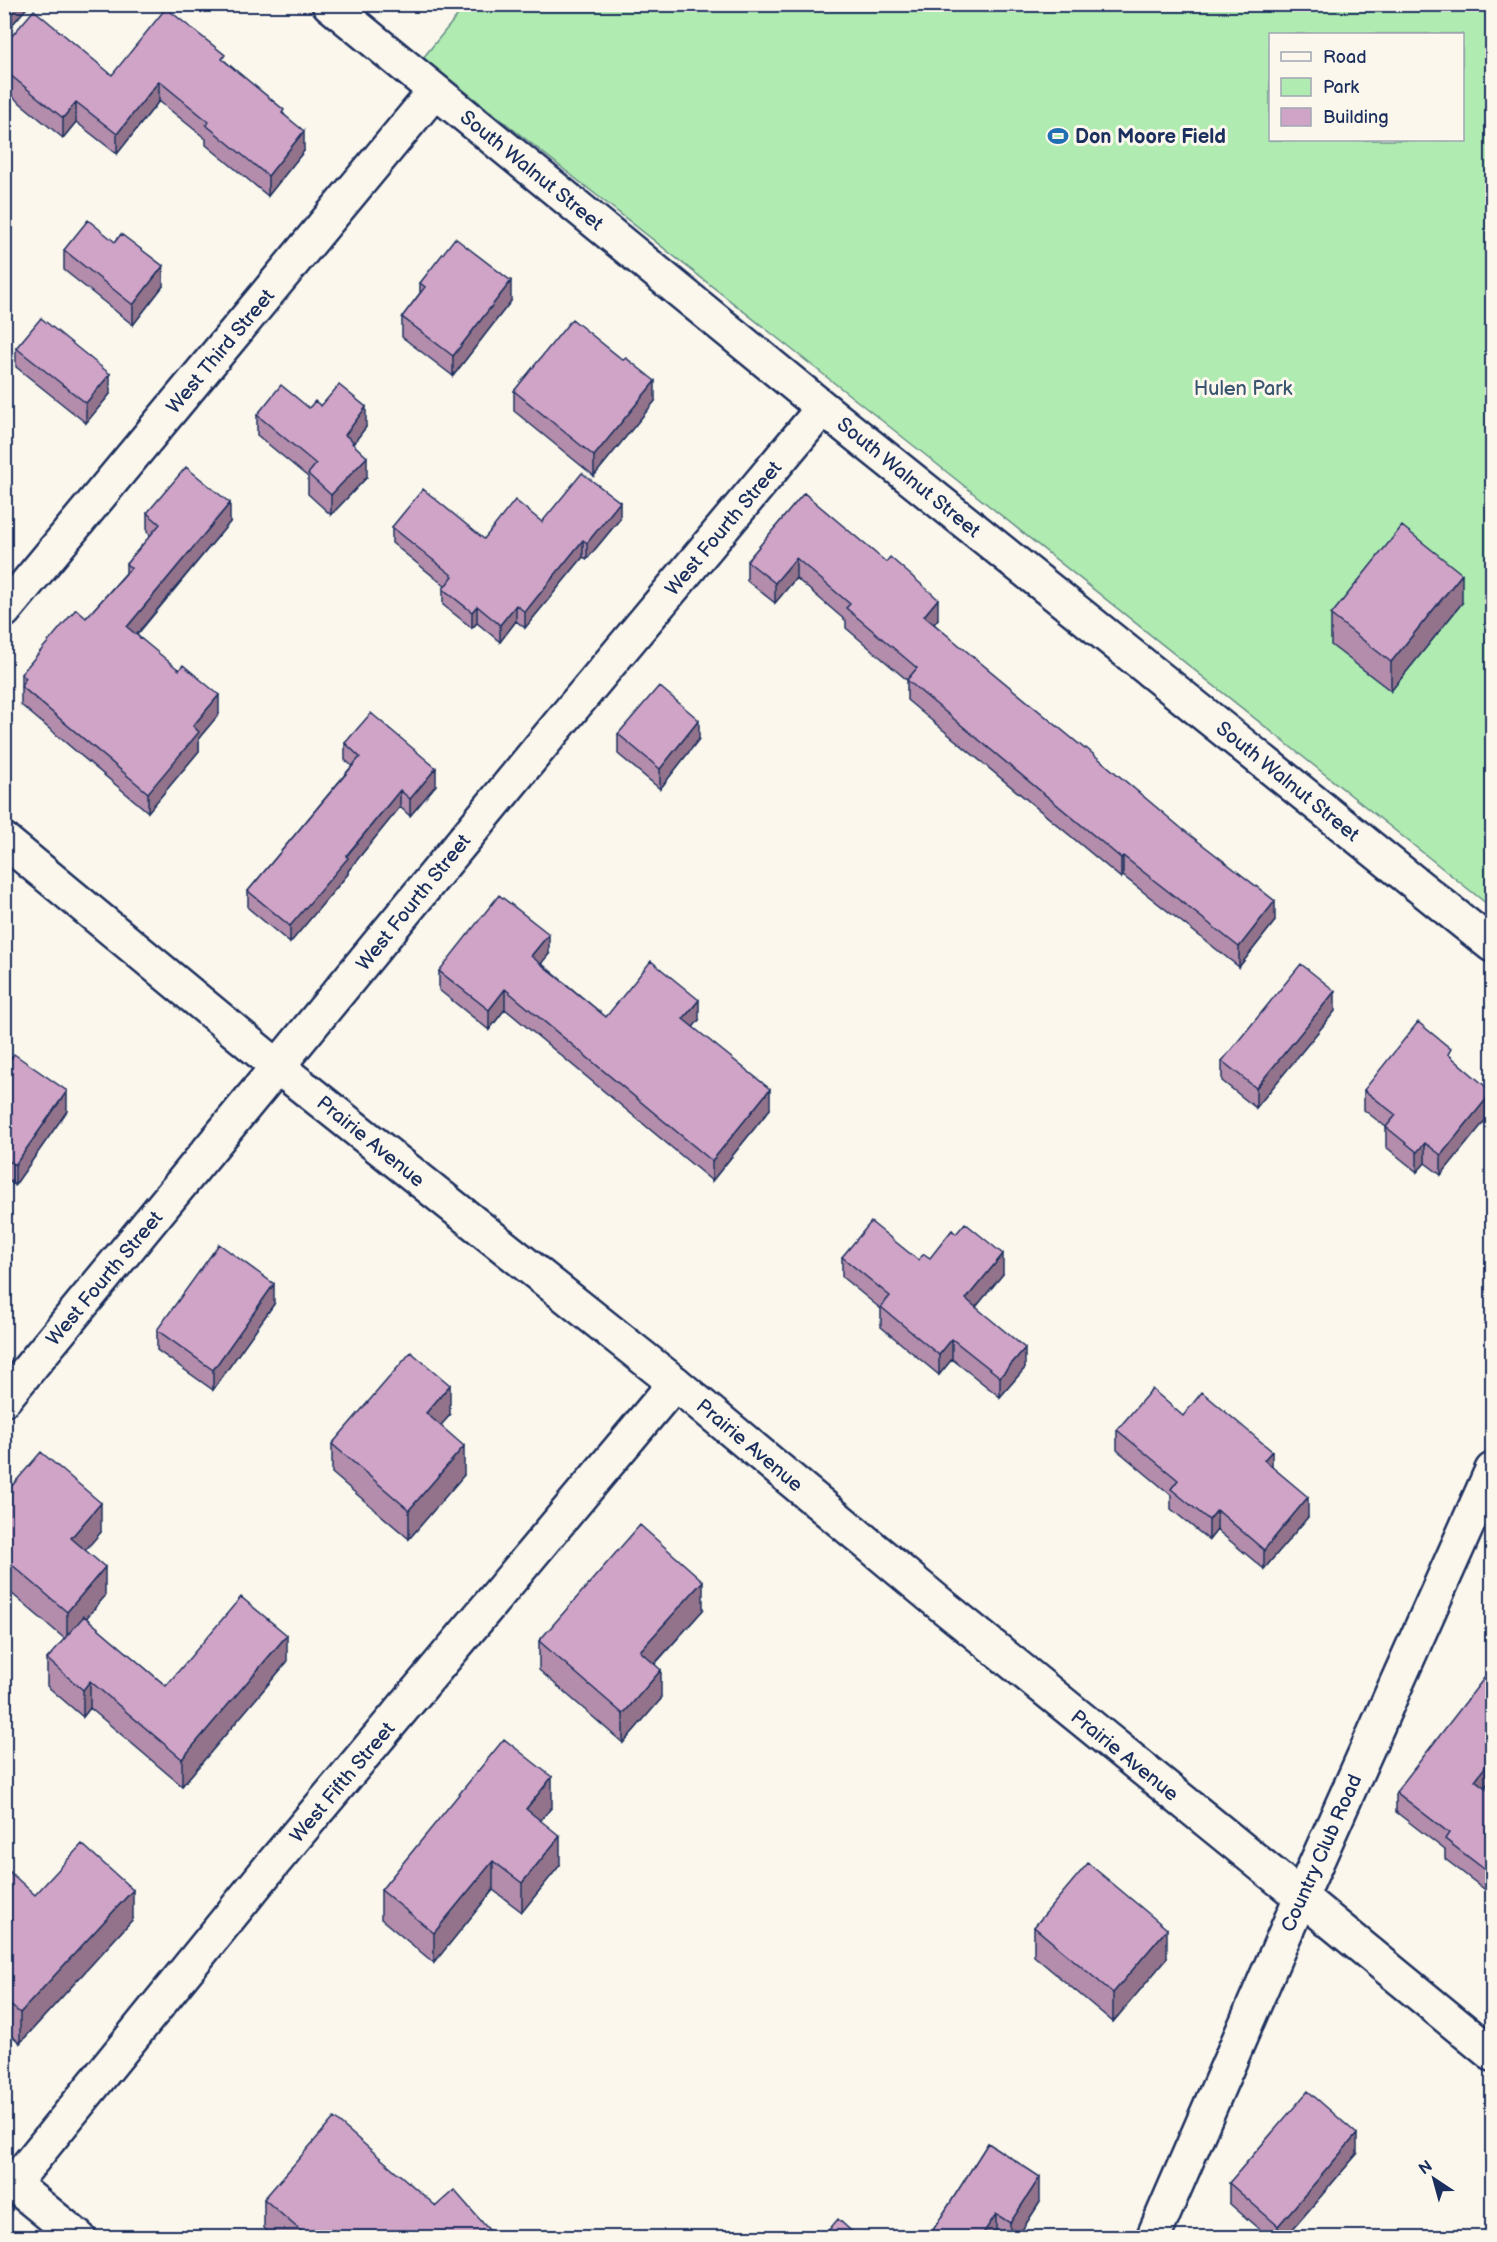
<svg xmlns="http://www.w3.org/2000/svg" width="1497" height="2242" font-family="'Balsamiq Sans',sans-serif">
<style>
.green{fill:#b0ebb1;stroke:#668d88;stroke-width:1.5;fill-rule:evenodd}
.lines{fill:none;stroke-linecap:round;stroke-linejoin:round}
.minor-casing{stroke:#1b2f5e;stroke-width:38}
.tertiary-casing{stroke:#1b2f5e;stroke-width:38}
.secondary-casing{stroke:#1b2f5e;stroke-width:38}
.minor{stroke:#fbf7ec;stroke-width:33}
.tertiary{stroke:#fbf7ec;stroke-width:33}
.secondary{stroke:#fbf7ec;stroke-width:33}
.wall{fill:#b38dab;stroke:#1b2f5e;stroke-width:1.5}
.shaded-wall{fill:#92738b;stroke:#1b2f5e;stroke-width:1.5}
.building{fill:#d0a4c7;stroke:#1b2f5e;stroke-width:1.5}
.labels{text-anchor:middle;stroke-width:6;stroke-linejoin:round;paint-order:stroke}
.poi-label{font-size:20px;font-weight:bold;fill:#1b2f5e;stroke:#fbf7ec;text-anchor:start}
.street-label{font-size:20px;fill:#1b2f5e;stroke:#fbf7ec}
.park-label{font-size:20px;fill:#39556f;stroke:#fbf7ec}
</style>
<rect width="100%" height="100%" fill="#fbf7ec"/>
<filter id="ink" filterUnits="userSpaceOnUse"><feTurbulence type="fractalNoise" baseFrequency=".0167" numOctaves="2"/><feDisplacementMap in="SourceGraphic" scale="12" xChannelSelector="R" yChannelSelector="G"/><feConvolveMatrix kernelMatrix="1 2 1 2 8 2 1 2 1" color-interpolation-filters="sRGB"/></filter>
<g filter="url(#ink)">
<!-- green -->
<path class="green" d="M 466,5 L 1492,5 L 1492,908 L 933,461 L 423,58 ZM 1270,34 L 1462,34 L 1462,140 L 1270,140 Z"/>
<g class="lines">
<!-- minor casing -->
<g class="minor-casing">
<path id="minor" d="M 329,4 L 823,408 L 1492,945
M 4,611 L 435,91
M 4,1399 L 560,723 L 823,408
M 1301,1897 L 1492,2054
M 4,2177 L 79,2238
M 13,2184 L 270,1867 L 675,1383"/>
</g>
<!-- tertiary casing -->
<g class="tertiary-casing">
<path id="tertiary" d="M 4,840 L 278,1067 L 675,1383 L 939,1603 L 1301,1897"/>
</g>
<!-- secondary casing -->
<g class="secondary-casing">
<path id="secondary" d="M 1153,2238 L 1301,1897 L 1492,1470"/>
</g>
<!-- minor -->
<use href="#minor" class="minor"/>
<!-- tertiary -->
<use href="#tertiary" class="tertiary"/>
<!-- secondary -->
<use href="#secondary" class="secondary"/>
</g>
<!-- wall -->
<path class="wall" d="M 4,4 L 30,4 L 5,33 L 4,32 Z
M 4,45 L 112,75 L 225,61 L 284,114 L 304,151 L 268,196 L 206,145 L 206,139 L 159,101 L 117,154 L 76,122 L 63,138 L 4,90 Z
M 64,250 L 163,286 L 133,325 L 64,270 Z
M 420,283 L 511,301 L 453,376 L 402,337 L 402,317 L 420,293 Z
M 16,348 L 110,394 L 86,423 L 16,367 Z
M 514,391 L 655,401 L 594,476 L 514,411 Z
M 321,406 L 366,427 L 353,444 L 367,477 L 331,515 L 308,494 L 308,477 L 257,435 L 257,415 Z
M 804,493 L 938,619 L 934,624 L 1275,921 L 1239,967 L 1123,876 L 1121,878 L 907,700 L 907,680 L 846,628 L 846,621 L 796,578 L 775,603 L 747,581 L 747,561 Z
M 147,513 L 230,522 L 137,635 L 219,714 L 199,738 L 199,751 L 148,812 L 21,705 L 21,674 L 86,618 L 126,573 L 126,564 L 151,536 L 147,532 Z
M 620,519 L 587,559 L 583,557 L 525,628 L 516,621 L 500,642 L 477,623 L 472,628 L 443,605 L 443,589 L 445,586 L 392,543 L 392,527 L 484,539 L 542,522 Z
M 1462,603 L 1391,691 L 1331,645 L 1331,615 Z
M 618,734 L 699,739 L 660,789 L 618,754 Z
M 345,743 L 436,785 L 410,816 L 400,807 L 348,871 L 348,874 L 290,943 L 248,908 L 248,891 L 352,766 L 345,760 Z
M 549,954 L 541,963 L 606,1017 L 699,1020 L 693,1027 L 770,1109 L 712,1181 L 505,1009 L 489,1030 L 439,990 L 439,971 Z
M 1335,1011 L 1256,1108 L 1222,1081 L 1222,1061 Z
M 1451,1057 L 1492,1112 L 1441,1175 L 1425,1163 L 1417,1172 L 1386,1147 L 1386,1127 L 1364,1110 L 1364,1090 Z
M 4,1068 L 67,1111 L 15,1185 L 4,1178 Z
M 842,1257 L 918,1260 L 930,1258 L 1003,1274 L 976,1307 L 1025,1368 L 1000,1397 L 952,1359 L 939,1375 L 881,1327 L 881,1309 L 842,1277 Z
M 274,1304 L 213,1390 L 157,1350 L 157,1330 Z
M 450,1415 L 440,1426 L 464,1475 L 409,1539 L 332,1473 L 332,1444 Z
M 1183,1416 L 1272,1467 L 1308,1517 L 1264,1569 L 1217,1530 L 1209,1540 L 1171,1509 L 1171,1495 L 1117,1450 L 1117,1430 Z
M 4,1495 L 101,1532 L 85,1550 L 105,1596 L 86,1618 L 166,1686 L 287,1662 L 182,1786 L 90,1708 L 83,1717 L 47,1686 L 47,1659 L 65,1639 L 4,1587 Z
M 703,1610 L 655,1664 L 661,1699 L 623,1743 L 539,1670 L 539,1641 Z
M 1492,1778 L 1485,1788 L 1492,1793 L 1492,1895 L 1445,1859 L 1445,1850 L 1396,1812 L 1396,1792 Z
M 552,1807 L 540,1820 L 560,1865 L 522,1912 L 493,1890 L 434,1963 L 381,1919 L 381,1890 Z
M 4,1877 L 35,1895 L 133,1919 L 20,2043 L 4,2029 Z
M 1034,1927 L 1167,1958 L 1113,2022 L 1034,1956 Z
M 988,2143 L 1040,2202 L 1017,2238 L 928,2238 Z
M 1357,2154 L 1285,2238 L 1269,2238 L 1229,2203 L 1229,2183 Z
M 264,2199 L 436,2206 L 496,2238 L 275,2238 L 264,2228 Z"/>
<!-- shaded-wall -->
<path class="shaded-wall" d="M 13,4 L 30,4 L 5,33 L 5,13 Z
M 159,81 L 159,101 L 117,154 L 117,134 Z
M 76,102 L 76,122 L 63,138 L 63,118 Z
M 304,131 L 304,151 L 268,196 L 268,176 Z
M 163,266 L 163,286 L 133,325 L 133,305 Z
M 511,281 L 511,301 L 453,376 L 453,356 Z
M 8,319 L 8,329 L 4,334 L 4,324 Z
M 110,374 L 110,394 L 86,423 L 86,403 Z
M 655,381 L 655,401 L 594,476 L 594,456 Z
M 366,407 L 366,427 L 353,444 L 345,435 Z
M 367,457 L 367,477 L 331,515 L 331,495 Z
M 620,502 L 620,519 L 587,559 L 587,543 Z
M 230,503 L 230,522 L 127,646 L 127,627 Z
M 583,540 L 583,557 L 525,628 L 525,612 Z
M 796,558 L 796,578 L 775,603 L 775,583 Z
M 1462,574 L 1462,603 L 1391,691 L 1391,662 Z
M 938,599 L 938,619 L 924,636 L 924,616 Z
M 516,605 L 516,621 L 500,642 L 500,625 Z
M 477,606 L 477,623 L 472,628 L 472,612 Z
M 219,695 L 219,714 L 199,738 L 199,751 L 148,812 L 148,793 L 193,726 Z
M 699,720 L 699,739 L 660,789 L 660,769 Z
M 436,768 L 436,785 L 410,816 L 410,799 Z
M 400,790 L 400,807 L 348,871 L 348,874 L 290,943 L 290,926 Z
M 1123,856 L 1123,876 L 1121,878 L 1121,858 Z
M 1275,901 L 1275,921 L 1239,967 L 1239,947 Z
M 549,934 L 549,954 L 531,976 L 531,956 Z
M 505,989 L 505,1009 L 489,1030 L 489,1010 Z
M 1335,991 L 1335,1011 L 1256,1108 L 1256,1088 Z
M 699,1000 L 699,1020 L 683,1039 L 683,1019 Z
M 770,1089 L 770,1109 L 712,1181 L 712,1161 Z
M 67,1091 L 67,1111 L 15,1185 L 15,1165 Z
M 1492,1092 L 1492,1112 L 1441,1175 L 1441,1155 Z
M 1425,1143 L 1425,1163 L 1417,1172 L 1417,1152 Z
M 1003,1254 L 1003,1274 L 966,1319 L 966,1299 Z
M 274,1284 L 274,1304 L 213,1390 L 213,1370 Z
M 952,1339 L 952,1359 L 939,1375 L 939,1355 Z
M 1025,1348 L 1025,1368 L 1000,1397 L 1000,1377 Z
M 450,1385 L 450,1415 L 426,1442 L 426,1413 Z
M 464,1446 L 464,1475 L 409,1539 L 409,1510 Z
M 1272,1451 L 1272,1471 L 1264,1460 Z
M 1308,1497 L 1308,1517 L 1264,1569 L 1264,1550 Z
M 101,1503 L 101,1532 L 71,1567 L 71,1538 Z
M 1217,1510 L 1217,1530 L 1209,1540 L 1209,1520 Z
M 105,1567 L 105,1596 L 67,1641 L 67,1612 Z
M 703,1581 L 703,1610 L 640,1680 L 640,1651 Z
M 287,1635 L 287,1662 L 182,1786 L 182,1759 Z
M 661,1670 L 661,1699 L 623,1743 L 623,1714 Z
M 90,1681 L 90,1708 L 83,1717 L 83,1690 Z
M 1492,1758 L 1492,1778 L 1475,1800 L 1475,1780 Z
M 552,1777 L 552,1807 L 526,1838 L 526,1809 Z
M 560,1836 L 560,1865 L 522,1912 L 522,1883 Z
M 493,1861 L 493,1890 L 434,1963 L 434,1933 Z
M 133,1890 L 133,1919 L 20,2043 L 20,2013 Z
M 1167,1929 L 1167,1958 L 1113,2022 L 1113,1993 Z
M 1357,2134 L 1357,2154 L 1285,2238 L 1278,2238 L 1278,2226 Z
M 1040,2177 L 1040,2202 L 1017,2238 L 1010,2238 L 1010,2223 Z
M 996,2214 L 996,2238 L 980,2238 Z"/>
<!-- building -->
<path class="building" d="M 4,4 L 13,4 L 5,13 L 4,12 Z
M 166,8 L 225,55 L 222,59 L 284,110 L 282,113 L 304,131 L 268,176 L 206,125 L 209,122 L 159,81 L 117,134 L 76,102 L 63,118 L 4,70 L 4,45 L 34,10 L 112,75 Z
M 88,220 L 115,242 L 121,234 L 163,266 L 133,305 L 64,250 Z
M 455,238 L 511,281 L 453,356 L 402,317 L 425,287 L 420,283 Z
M 4,316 L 8,319 L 4,324 Z
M 41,318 L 110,374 L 86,403 L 16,348 Z
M 572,319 L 623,360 L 626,358 L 655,381 L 594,456 L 514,391 Z
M 281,385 L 309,408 L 315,401 L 321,406 L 339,385 L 366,407 L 345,435 L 353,441 L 352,443 L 367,457 L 331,495 L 308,474 L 316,464 L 257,415 Z
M 186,467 L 230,503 L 127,627 L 179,670 L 183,665 L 219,695 L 193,726 L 199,732 L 148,793 L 21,686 L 26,678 L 21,674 L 76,609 L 86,618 L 131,568 L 126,564 L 160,524 L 147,513 Z
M 582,473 L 620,502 L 587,543 L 583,540 L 525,612 L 516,605 L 500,625 L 477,606 L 472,612 L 443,589 L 453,576 L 392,527 L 423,489 L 484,539 L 515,500 L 542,522 Z
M 804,493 L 886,562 L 890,557 L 938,599 L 924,616 L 1085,749 L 1086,748 L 1181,828 L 1275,901 L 1239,947 L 1123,856 L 1121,858 L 907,680 L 917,668 L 846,608 L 850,604 L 796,558 L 775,583 L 747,561 Z
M 1402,526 L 1462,574 L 1391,662 L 1331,615 Z
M 659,686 L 699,720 L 660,769 L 618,734 Z
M 371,713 L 436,768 L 410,799 L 400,790 L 346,856 L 348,858 L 290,926 L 248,891 L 360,757 L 345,743 Z
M 499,895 L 549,934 L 531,956 L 606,1017 L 651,961 L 699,1000 L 683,1019 L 770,1089 L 712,1161 L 505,989 L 489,1010 L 439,971 Z
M 1301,964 L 1335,991 L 1256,1088 L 1222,1061 Z
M 1418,1022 L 1451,1049 L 1448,1054 L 1492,1092 L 1441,1155 L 1425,1143 L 1417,1152 L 1386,1127 L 1396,1115 L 1364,1090 Z
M 14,1054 L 67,1091 L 15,1165 L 4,1158 L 4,1068 Z
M 871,1222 L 918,1260 L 924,1254 L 930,1258 L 952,1230 L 956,1234 L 965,1223 L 1003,1254 L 966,1299 L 1025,1348 L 1000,1377 L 952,1339 L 939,1355 L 881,1307 L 890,1296 L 842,1257 Z
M 219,1244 L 274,1284 L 213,1370 L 157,1330 Z
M 411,1352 L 450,1385 L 426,1413 L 464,1446 L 409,1510 L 332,1444 Z
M 1152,1389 L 1183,1416 L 1202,1392 L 1272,1451 L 1264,1460 L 1308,1497 L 1264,1550 L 1217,1510 L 1209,1520 L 1171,1489 L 1178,1480 L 1117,1430 Z
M 41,1452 L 101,1503 L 71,1538 L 105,1567 L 67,1612 L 4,1558 L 4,1495 Z
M 640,1525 L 703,1581 L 640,1651 L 661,1670 L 623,1714 L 539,1641 Z
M 241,1597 L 287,1635 L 182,1759 L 90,1681 L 83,1690 L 47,1659 L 84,1616 L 166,1686 Z
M 1492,1668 L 1492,1758 L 1475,1780 L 1492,1793 L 1492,1875 L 1445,1839 L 1449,1833 L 1396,1792 Z
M 504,1739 L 552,1777 L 526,1809 L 560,1836 L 522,1883 L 493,1861 L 434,1933 L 381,1890 Z
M 82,1844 L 133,1890 L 20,2013 L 4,2000 L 4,1877 L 9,1871 L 35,1895 Z
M 1088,1863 L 1167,1929 L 1113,1993 L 1034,1927 Z
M 1308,2091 L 1357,2134 L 1278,2226 L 1229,2183 Z
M 334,2118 L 436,2206 L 454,2190 L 496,2238 L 309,2238 L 264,2199 Z
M 988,2143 L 1040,2177 L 1010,2223 L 996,2214 L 980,2238 L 928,2238 Z
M 838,2219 L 859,2238 L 822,2238 Z"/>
</g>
<!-- icons -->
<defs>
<g id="stadium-bare" transform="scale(1.62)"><path d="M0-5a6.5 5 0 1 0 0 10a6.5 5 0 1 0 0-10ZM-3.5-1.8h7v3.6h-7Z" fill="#1f6fb2" stroke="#fbf7ec" stroke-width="2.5" paint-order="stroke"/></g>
</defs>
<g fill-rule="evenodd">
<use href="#stadium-bare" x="1058" y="136"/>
</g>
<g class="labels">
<!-- poi labels -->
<g class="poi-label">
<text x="1075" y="143">Don Moore Field</text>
</g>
<!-- street labels -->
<g class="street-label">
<text transform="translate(532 170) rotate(39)" y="7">South Walnut Street</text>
<text transform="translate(220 351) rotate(-50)" y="7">West Third Street</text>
<text transform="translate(909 477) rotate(39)" y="7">South Walnut Street</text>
<text transform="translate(723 528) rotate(-50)" y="7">West Fourth Street</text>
<text transform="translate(1288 781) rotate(39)" y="7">South Walnut Street</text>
<text transform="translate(413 902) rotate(-51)" y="7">West Fourth Street</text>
<text transform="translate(371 1141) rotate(39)" y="7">Prairie Avenue</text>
<text transform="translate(104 1278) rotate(-50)" y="7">West Fourth Street</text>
<text transform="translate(750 1445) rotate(40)" y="7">Prairie Avenue</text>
<text transform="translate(1125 1755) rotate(39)" y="7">Prairie Avenue</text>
<text transform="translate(342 1782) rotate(-50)" y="7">West Fifth Street</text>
<text transform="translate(1321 1853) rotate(-66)" y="7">Country Club Road</text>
</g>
<!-- park labels -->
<g class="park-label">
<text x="1243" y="395">Hulen Park</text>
</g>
</g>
<!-- margin -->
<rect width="1497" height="2242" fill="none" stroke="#fbf7ec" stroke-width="24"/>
<rect x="12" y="12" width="1473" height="2218" fill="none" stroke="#1b2f5e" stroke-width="2" filter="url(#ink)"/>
<!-- legend -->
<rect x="1269" y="33" width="195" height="108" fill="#fbf7ec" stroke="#a1a7b3" stroke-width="1.5"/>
<rect x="1281" y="52" width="30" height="9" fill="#fbf7ec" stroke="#a1a7b3" stroke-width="1.5"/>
<text x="1323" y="63" font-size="18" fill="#1b2f5e">Road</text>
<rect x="1281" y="78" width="30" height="18" fill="#b0ebb1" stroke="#a1a7b3" stroke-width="1.5"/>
<text x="1323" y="93" font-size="18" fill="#1b2f5e">Park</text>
<rect x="1281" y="108" width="30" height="18" fill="#d0a4c7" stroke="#a1a7b3" stroke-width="1.5"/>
<text x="1323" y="123" font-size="18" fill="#1b2f5e">Building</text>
<!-- north arrow -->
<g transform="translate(1434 2179) rotate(324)" stroke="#fbf7ec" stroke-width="4.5" paint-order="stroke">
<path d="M0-4.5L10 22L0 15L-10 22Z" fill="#1b2f5e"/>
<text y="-9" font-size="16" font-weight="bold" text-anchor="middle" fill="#1b2f5e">N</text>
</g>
</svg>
